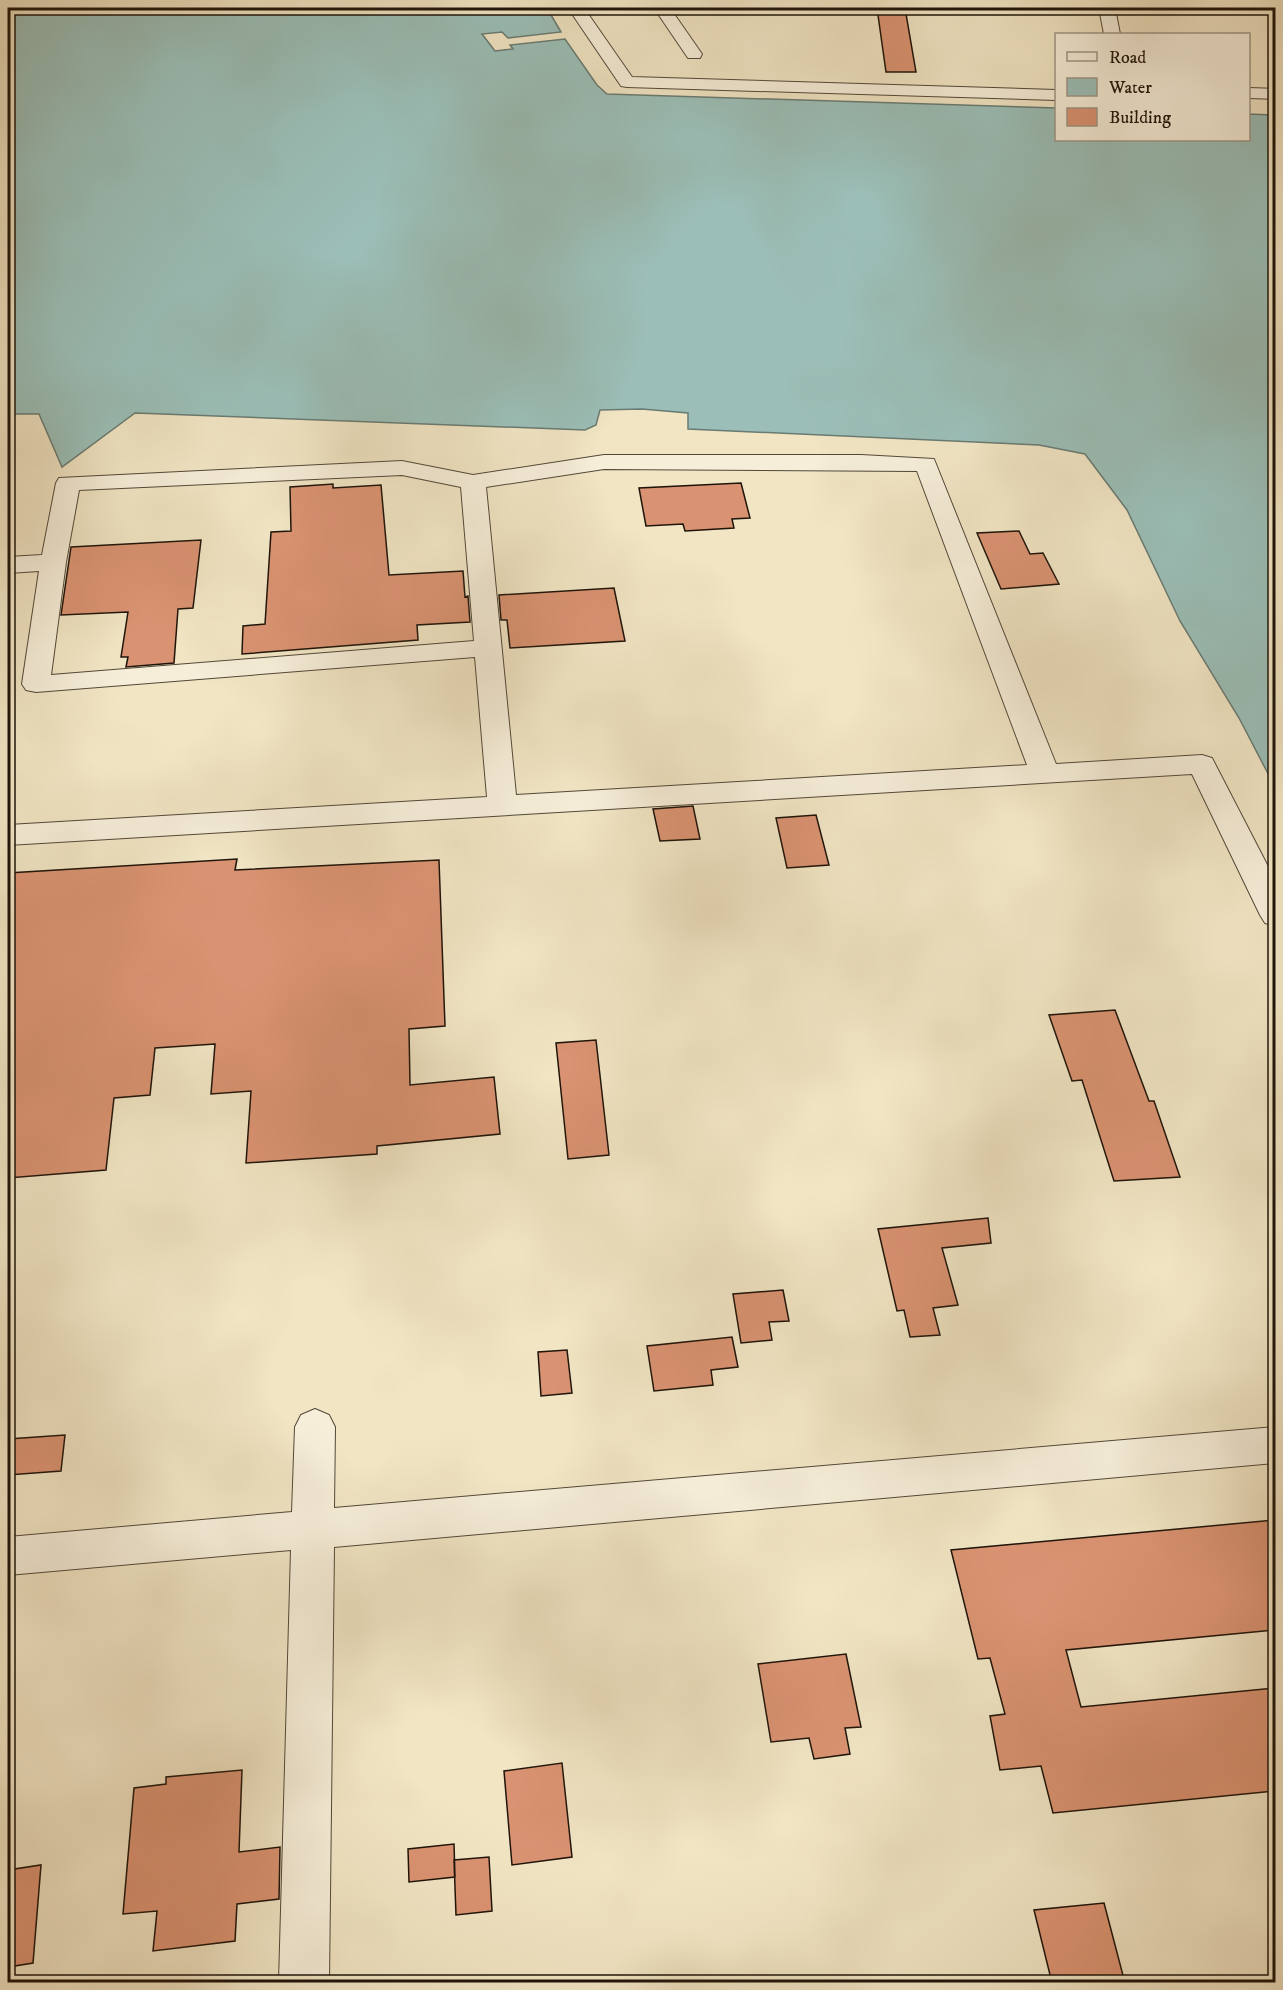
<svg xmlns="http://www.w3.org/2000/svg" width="1283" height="1990" font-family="'IM FELL DW Pica',serif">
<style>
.water{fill:#9bbfb8;stroke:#697b72;stroke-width:1.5}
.building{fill:#da9372;stroke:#1e140a;stroke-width:1.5}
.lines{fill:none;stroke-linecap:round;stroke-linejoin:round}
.minor-casing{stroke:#534838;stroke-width:2}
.minor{fill:#f6eed9;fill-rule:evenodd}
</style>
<rect width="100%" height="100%" fill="#f1e5c4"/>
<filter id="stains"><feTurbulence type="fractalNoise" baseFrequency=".00333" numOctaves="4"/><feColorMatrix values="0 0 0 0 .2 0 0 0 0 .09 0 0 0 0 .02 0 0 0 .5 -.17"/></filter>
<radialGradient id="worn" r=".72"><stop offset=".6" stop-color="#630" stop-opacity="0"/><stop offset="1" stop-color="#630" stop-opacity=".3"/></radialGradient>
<!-- water -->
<path class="water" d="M 8,8 L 547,8 L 561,32 L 508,38 L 502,32 L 482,34 L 495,51 L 513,49 L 510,45 L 565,39 L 597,85 L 607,94 L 1056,108 L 1056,140 L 1248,140 L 1249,114 L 1275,115 L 1275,787 L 1239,718 L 1180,621 L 1127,510 L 1085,454 L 1039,445 L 688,429 L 688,413 L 642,409 L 600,410 L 596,425 L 585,430 L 135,413 L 62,467 L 39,414 L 8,414 Z"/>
<!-- building -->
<path class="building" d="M 877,8 L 905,8 L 916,72 L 886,72 Z
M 741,483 L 750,518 L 732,519 L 734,528 L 685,531 L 683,524 L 646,526 L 639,488 Z
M 333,484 L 333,488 L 381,485 L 389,575 L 463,571 L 465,597 L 468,596 L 470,622 L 417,625 L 418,640 L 242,654 L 243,626 L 265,624 L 271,532 L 291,531 L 290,487 Z
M 1019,531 L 1030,554 L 1043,553 L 1059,584 L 1001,589 L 977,533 Z
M 201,540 L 193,608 L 178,609 L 174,663 L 126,667 L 128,657 L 121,657 L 128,612 L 61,615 L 71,547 Z
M 614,588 L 625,641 L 510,648 L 507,620 L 501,620 L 499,595 Z
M 693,806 L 700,839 L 660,841 L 653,809 Z
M 816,815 L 829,865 L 787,868 L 776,818 Z
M 237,859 L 235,870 L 439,860 L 445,1026 L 409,1029 L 410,1085 L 494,1077 L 500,1134 L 377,1146 L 377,1154 L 246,1163 L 251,1091 L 211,1094 L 215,1044 L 155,1048 L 150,1095 L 114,1098 L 106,1170 L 8,1178 L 8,873 Z
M 1115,1010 L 1149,1101 L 1154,1101 L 1180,1177 L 1114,1181 L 1082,1080 L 1072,1081 L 1049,1015 Z
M 596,1040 L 609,1155 L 568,1159 L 556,1043 Z
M 988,1218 L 991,1243 L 942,1248 L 958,1305 L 933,1308 L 940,1335 L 910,1337 L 904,1310 L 897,1311 L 878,1229 Z
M 783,1290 L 789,1321 L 769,1322 L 772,1340 L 741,1343 L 733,1294 Z
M 732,1337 L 738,1367 L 711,1370 L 713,1385 L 654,1391 L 647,1346 Z
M 567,1350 L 572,1393 L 541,1396 L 538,1352 Z
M 65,1435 L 61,1471 L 8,1475 L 8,1439 Z
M 1275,1520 L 1275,1630 L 1066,1650 L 1081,1707 L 1275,1688 L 1275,1791 L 1053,1813 L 1041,1766 L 1000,1770 L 990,1716 L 1005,1714 L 990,1658 L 978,1659 L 951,1550 Z
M 846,1654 L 861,1727 L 845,1728 L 850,1754 L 814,1759 L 809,1738 L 771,1742 L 758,1664 Z
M 562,1763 L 572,1857 L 512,1865 L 504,1771 Z
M 242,1770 L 239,1852 L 280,1847 L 279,1899 L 237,1904 L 235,1941 L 153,1951 L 157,1911 L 123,1914 L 134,1788 L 166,1784 L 166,1777 Z
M 454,1844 L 455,1877 L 409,1882 L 408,1849 Z
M 489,1857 L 492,1911 L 456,1915 L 454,1860 Z
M 41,1865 L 33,1963 L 8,1967 L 8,1870 Z
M 1104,1903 L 1125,1983 L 1052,1983 L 1034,1910 Z"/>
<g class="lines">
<!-- minor casing -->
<g class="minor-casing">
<path id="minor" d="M 568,8 L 584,8 L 632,77 L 1056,90 L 1056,100 L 627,87 L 621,86 Z
M 654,8 L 670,8 L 702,54 L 700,58 L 688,58 Z
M 1099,8 L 1115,8 L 1120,34 L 1104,34 Z
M 1248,88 L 1276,89 L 1276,99 L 1248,98 Z
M 604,455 L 861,455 L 934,459 L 1056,764 L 1202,755 L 1212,758 L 1276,882 L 1276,926 L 1265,923 L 1260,915 L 1192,774 L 8,845 L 8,825 L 487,797 L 475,657 L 36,692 L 26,690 L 22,684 L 39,571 L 8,573 L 8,557 L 42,555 L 56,483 L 59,478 L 402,461 L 473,475 ZM 604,469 L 917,471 L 1027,765 L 516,795 L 486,487 ZM 402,475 L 461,487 L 474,641 L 51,675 L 66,562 L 79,490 Z
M 315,1409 L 329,1415 L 335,1427 L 334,1508 L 1276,1427 L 1276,1463 L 334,1547 L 329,1982 L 279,1982 L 291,1550 L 8,1575 L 8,1537 L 292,1512 L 295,1427 L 301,1415 Z"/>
</g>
<!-- minor -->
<use href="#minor" class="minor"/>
</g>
<!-- margin -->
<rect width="1283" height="1990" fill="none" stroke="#f1e5c4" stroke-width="30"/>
<rect x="9" y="9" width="1265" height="1972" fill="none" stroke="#1e140a" stroke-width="3"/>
<rect x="15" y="15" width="1253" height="1960" fill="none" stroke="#1e140a" stroke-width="1.5"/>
<!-- legend -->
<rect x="1055" y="33" width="195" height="108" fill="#f6eed9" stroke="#a09786" stroke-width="1.5"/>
<rect x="1067" y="52" width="30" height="9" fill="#f6eed9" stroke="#a09786" stroke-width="1.5"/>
<text x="1109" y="63" font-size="18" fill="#1e140a">Road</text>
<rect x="1067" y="78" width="30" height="18" fill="#9bbfb8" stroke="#a09786" stroke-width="1.5"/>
<text x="1109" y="93" font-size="18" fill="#1e140a">Water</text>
<rect x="1067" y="108" width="30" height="18" fill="#da9372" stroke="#a09786" stroke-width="1.5"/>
<text x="1109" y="123" font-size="18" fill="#1e140a">Building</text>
<rect width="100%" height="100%" filter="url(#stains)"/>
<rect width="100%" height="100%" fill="url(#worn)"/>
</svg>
